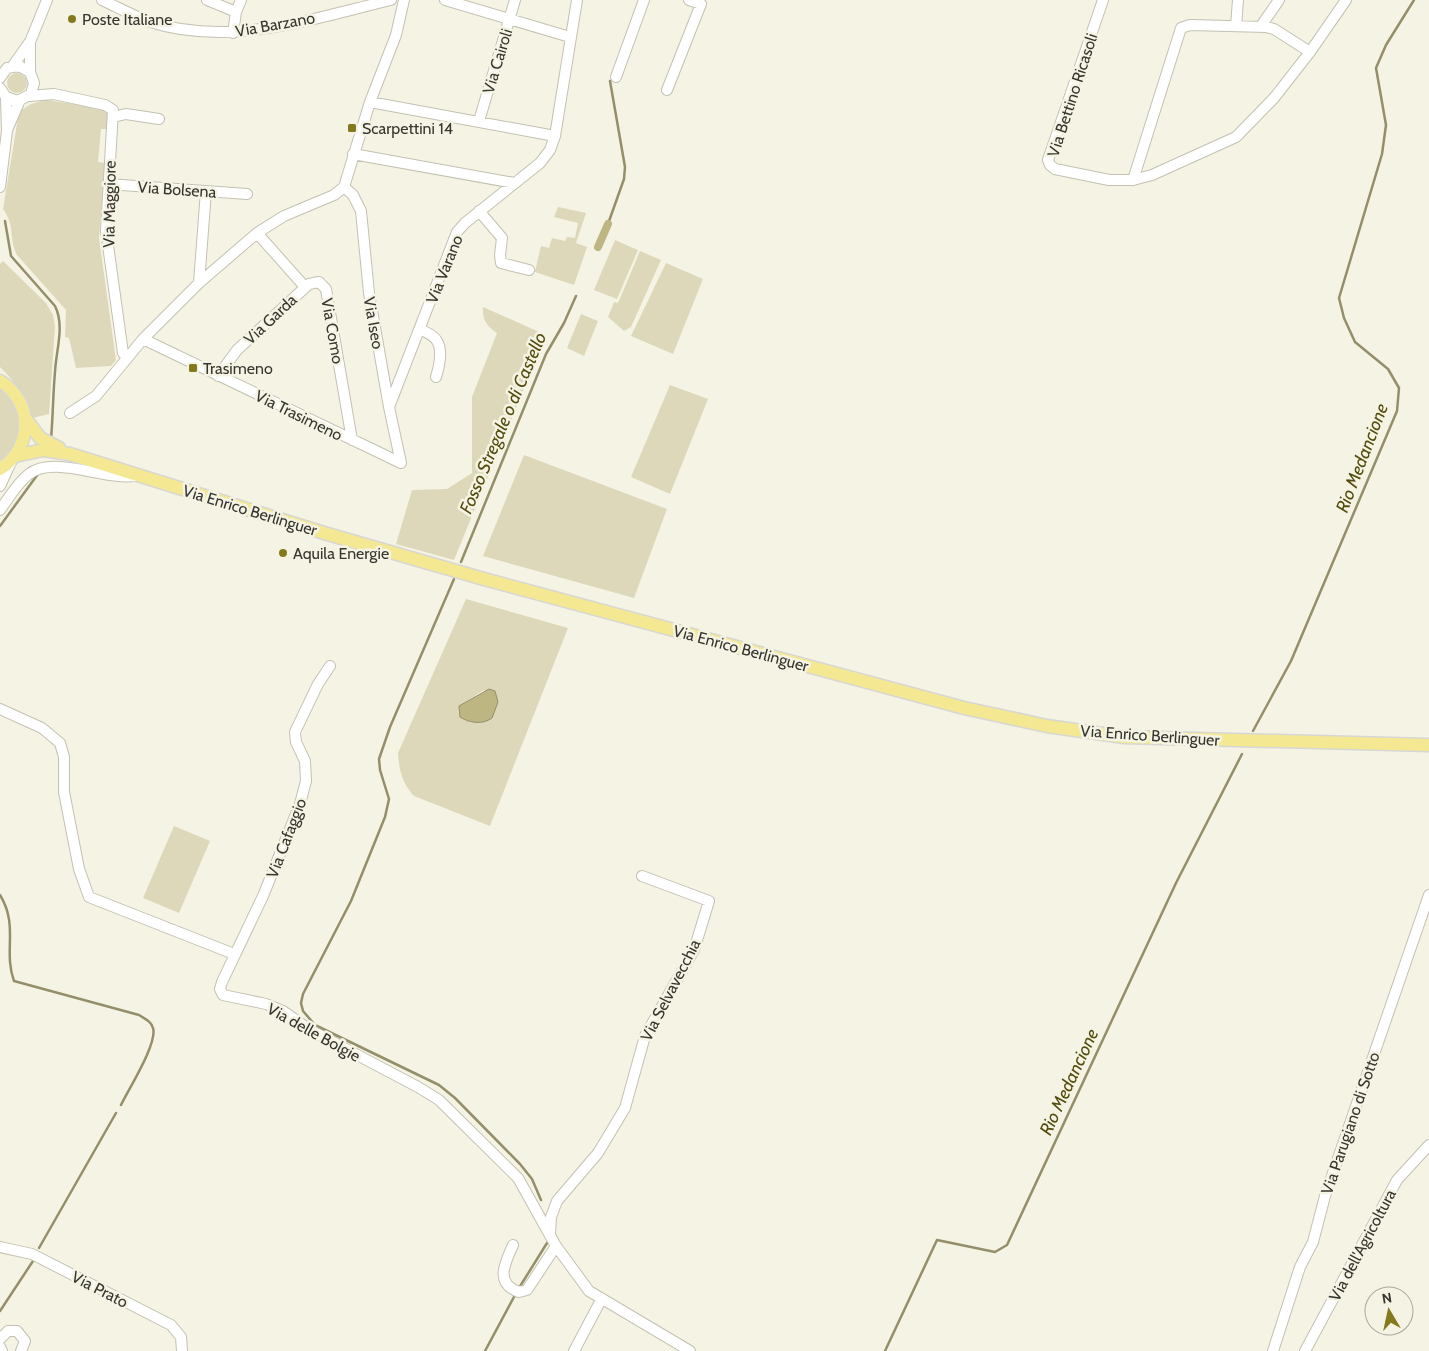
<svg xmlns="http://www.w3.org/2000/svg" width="1429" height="1351" font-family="Cabin,sans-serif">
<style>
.green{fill:#dcd8b9;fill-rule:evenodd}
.water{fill:#bdb683;stroke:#948f6a}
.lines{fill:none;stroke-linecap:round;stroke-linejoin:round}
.stream{stroke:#948f6a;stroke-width:2.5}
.canal{stroke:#bdb683;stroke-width:8}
.minor-casing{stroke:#c3c1b2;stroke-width:12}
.major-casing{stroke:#d7d7d5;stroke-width:15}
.minor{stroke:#fff;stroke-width:10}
.major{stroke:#f4e892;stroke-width:12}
.poi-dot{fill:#85791e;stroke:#f5f4e4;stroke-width:2}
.labels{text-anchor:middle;stroke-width:5;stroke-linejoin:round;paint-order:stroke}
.poi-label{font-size:16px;fill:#36352f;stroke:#f5f4e4;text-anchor:start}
.street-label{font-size:16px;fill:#36352f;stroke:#f5f4e4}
.water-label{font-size:18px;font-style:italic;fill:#544c0e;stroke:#f5f4e4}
</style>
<rect width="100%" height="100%" fill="#f5f4e4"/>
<!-- green -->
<path class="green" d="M7 83a10 10 0 1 1 20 0a10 10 0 1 1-20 0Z
M 46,100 L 102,108 L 107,111 L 108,129 L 101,129 L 98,162 L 105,163 L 99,238 L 116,360 L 111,366 L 76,368 L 69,338 L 65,337 L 66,310 L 17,255 C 8,237 16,227 3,209 L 19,112 L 31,104 Z
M 558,207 L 586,213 L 576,243 L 587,247 L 574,285 L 535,272 L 541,246 L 549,248 L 552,238 L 565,241 L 567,237 L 575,238 L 578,223 L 554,217 Z
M 615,240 L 638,250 L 617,299 L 594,290 Z
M 640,251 L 661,260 L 631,327 L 624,331 L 608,317 L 614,302 L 618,303 Z
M 3,261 L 46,303 L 53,315 L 55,326 L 49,414 L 32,418 C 24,393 18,386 0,367 L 0,264 Z
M 666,263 L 703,279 L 673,354 L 631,336 Z
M 483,307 L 546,335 L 454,560 L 396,544 L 412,490 L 447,489 L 472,473 L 472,397 L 497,333 C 487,327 482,319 483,307 Z
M 581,314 L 598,321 L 584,356 L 567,348 Z
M 670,385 L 708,399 L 670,494 L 631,477 Z
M 0,389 C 25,407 24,444 0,461 Z
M 524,455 L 667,509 L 634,598 L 483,556 Z
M 466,599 L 568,628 L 490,826 L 414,796 C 402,783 399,770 398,753 ZM 484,690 L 497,705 L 491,718 L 459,713 L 459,706 Z
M 174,826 L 210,841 L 179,913 L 143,898 Z"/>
<!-- water -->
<path class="water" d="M 489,689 L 495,691 L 498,702 L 492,718 C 483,725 469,723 460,717 L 459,706 Z"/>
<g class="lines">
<!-- stream -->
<path class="stream" d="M 5,221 L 11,256 L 55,306 C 65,326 56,350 55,372 C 53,394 53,416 51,439
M 608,224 L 624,179 L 625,167 L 610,81
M 0,526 L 38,474
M 461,562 L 546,354 L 564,323 L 576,296
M 454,579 L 390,727 L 379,759 L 380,770 L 389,799 L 385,817 L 351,901 L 303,994 L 301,1003 L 303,1011 L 315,1025 L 439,1085 L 455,1098 L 520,1164 L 532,1179 L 541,1200
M 1253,731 L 1291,661 L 1397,411 L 1399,388 L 1388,369 L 1355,342 L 1344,318 L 1339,298 L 1382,154 L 1386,125 L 1376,68 L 1386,45 L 1414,0
M 0,895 C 19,926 3,951 14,981 L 139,1015 C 145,1019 151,1021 153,1028 C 158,1043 128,1090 121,1105
M 39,1248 L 116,1113
M 519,1288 L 547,1243
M 0,1311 L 33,1261
M 485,1351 L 515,1295
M 885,1351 L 937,1240 L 995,1252 L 1007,1245 L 1176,883 L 1242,754"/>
<!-- canal -->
<path class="canal" d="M 598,247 L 608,224"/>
<!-- minor casing -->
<g class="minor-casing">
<path id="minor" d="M 102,0 C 117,7 132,15 147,21 C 229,48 311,19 391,0
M 207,0 L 236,12
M 445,0 L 570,37
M 1103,0 L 1048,160 L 1050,165 L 1055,169 L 1109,180 L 1133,180 L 1152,175 L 1236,137 L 1274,98 L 1310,52 L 1346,0
M 1236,26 L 1238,0
M 1261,26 L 1279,0
M 233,33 L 236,12 L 241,0
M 12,67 L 29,43
M 30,72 L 30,42 L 47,0
M 616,77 L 644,0
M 0,78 L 7,68 L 19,66 L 30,72 L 34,83 L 31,94 L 18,101 L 6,97 L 0,88
M 667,90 L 701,4 L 689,0
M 29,96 L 54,94 L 105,105 L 113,110 L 106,231 L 123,353 L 127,358
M 370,102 L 555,136
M 113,117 L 126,114 L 159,119
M 479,121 L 515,0
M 7,130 L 20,100
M 353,154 L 514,183
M 1133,180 L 1181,28 L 1190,25 L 1266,27 L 1274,29 L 1310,52
M 108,184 L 247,194
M 0,187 L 7,131 L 6,97
M 344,187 L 353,195 L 361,211 L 369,293 L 389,407 L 401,463
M 479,211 L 502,238 L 500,255 L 501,263 L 529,270
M 257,233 L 305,287
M 199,283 L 206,191
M 420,329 C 425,332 434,335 437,341 C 443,350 439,368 436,377
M 143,339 L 401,463
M 218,376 L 237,350 L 309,284 L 319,282 L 326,289 L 352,440
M 389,407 L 457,232 L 465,223 L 540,163 L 550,150 L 555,136 L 577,0
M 70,413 L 96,396 L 143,339 L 199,283 L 257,233 L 284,216 L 334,195 L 344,187 L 370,102 L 396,35 L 404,0
M 0,486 L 12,460
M 0,510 C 9,498 17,483 29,474 C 53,455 104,480 134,476
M 330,666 L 318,684 L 295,732 L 296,742 L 305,761 L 306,781 L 300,804 L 263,896 L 222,982 L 220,989 L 223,995 L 266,1004 L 283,1011 L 310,1030 L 418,1087 L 439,1100 L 518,1178 L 556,1246 L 589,1291 L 690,1351
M 0,709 L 42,728 L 60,743 L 64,757 L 64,792 L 79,869 L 89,897 L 234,954
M 550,1234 L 551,1217 L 557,1201 L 598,1153 L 625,1108 L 645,1036 L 694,950 L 709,901 L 642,876
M 513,1245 C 505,1263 494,1283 519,1292 L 527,1290 L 556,1246
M 0,1247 L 32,1254 L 171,1325 L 181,1337 L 182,1351
M 0,1339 L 8,1331 L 17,1331 L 25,1341 L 21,1351
M 0,1347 L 2,1351
M 574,1351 L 601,1300
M 1273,1351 L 1300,1267 L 1313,1242 L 1325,1196 L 1429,895
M 1305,1351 L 1397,1180 L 1429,1145"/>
</g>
<!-- major casing -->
<g class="major-casing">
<path id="major" d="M 0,381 C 34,402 33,448 0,469
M 26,419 L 40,438 L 59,448
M 15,456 L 43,450 L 70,454 L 324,533 L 484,579 L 964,708 L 1047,726 L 1124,737 L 1429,745"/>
</g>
<!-- minor -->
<use href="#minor" class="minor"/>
<!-- major -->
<use href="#major" class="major"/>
</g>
<!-- markers -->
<g class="poi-dot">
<circle cx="72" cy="19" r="5"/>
<rect x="347" y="123" width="10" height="10" rx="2.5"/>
<rect x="188" y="363" width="10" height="10" rx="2.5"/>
<circle cx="283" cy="553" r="5"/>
</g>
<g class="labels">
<!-- poi labels -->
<g class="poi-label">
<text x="82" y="25">Poste Italiane</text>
<text x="362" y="134">Scarpettini 14</text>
<text x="203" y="374">Trasimeno</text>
<text x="293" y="559">Aquila Energie</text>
</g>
<!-- street labels -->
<g class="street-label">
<text transform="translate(275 24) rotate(-10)" y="6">Via Barzano</text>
<text transform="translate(497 61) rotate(-73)" y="6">Via Cairoli</text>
<text transform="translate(1072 95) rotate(-72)" y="6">Via Bettino Ricasoli</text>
<text transform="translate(177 189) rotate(4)" y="6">Via Bolsena</text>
<text transform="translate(109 204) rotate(-89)" y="6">Via Maggiore</text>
<text transform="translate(444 269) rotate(-68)" y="6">Via Varano</text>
<text transform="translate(270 319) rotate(-43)" y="6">Via Garda</text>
<text transform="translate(374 323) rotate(80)" y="6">Via Iseo</text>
<text transform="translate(333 331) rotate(80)" y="6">Via Como</text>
<text transform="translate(299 415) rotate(26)" y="6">Via Trasimeno</text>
<text transform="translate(250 510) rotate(17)" y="6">Via Enrico Berlinguer</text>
<text transform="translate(741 648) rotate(15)" y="6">Via Enrico Berlinguer</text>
<text transform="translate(1150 735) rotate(4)" y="6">Via Enrico Berlinguer</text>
<text transform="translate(286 838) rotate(-69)" y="6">Via Cafaggio</text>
<text transform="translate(670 990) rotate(-63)" y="6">Via Selvavecchia</text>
<text transform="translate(314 1032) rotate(29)" y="6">Via delle Bolgie</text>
<text transform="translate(1350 1123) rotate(-71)" y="6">Via Parugiano di Sotto</text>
<text transform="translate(1362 1245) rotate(-62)" y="6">Via dell'Agricoltura</text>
<text transform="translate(100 1289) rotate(27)" y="6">Via Prato</text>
</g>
<!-- water labels -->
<g class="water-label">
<text transform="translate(503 423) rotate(-67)" y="6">Fosso Stregale o di Castello</text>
<text transform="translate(1362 458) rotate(-69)" y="6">Rio Medancione</text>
<text transform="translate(1069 1082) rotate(-65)" y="6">Rio Medancione</text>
</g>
</g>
<!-- north arrow -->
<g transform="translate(1389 1311) rotate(351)"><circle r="24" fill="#f5f4e4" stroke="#a9a89c"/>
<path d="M0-4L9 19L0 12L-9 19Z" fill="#85791e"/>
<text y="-8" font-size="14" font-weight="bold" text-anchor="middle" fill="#36352f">N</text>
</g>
</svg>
